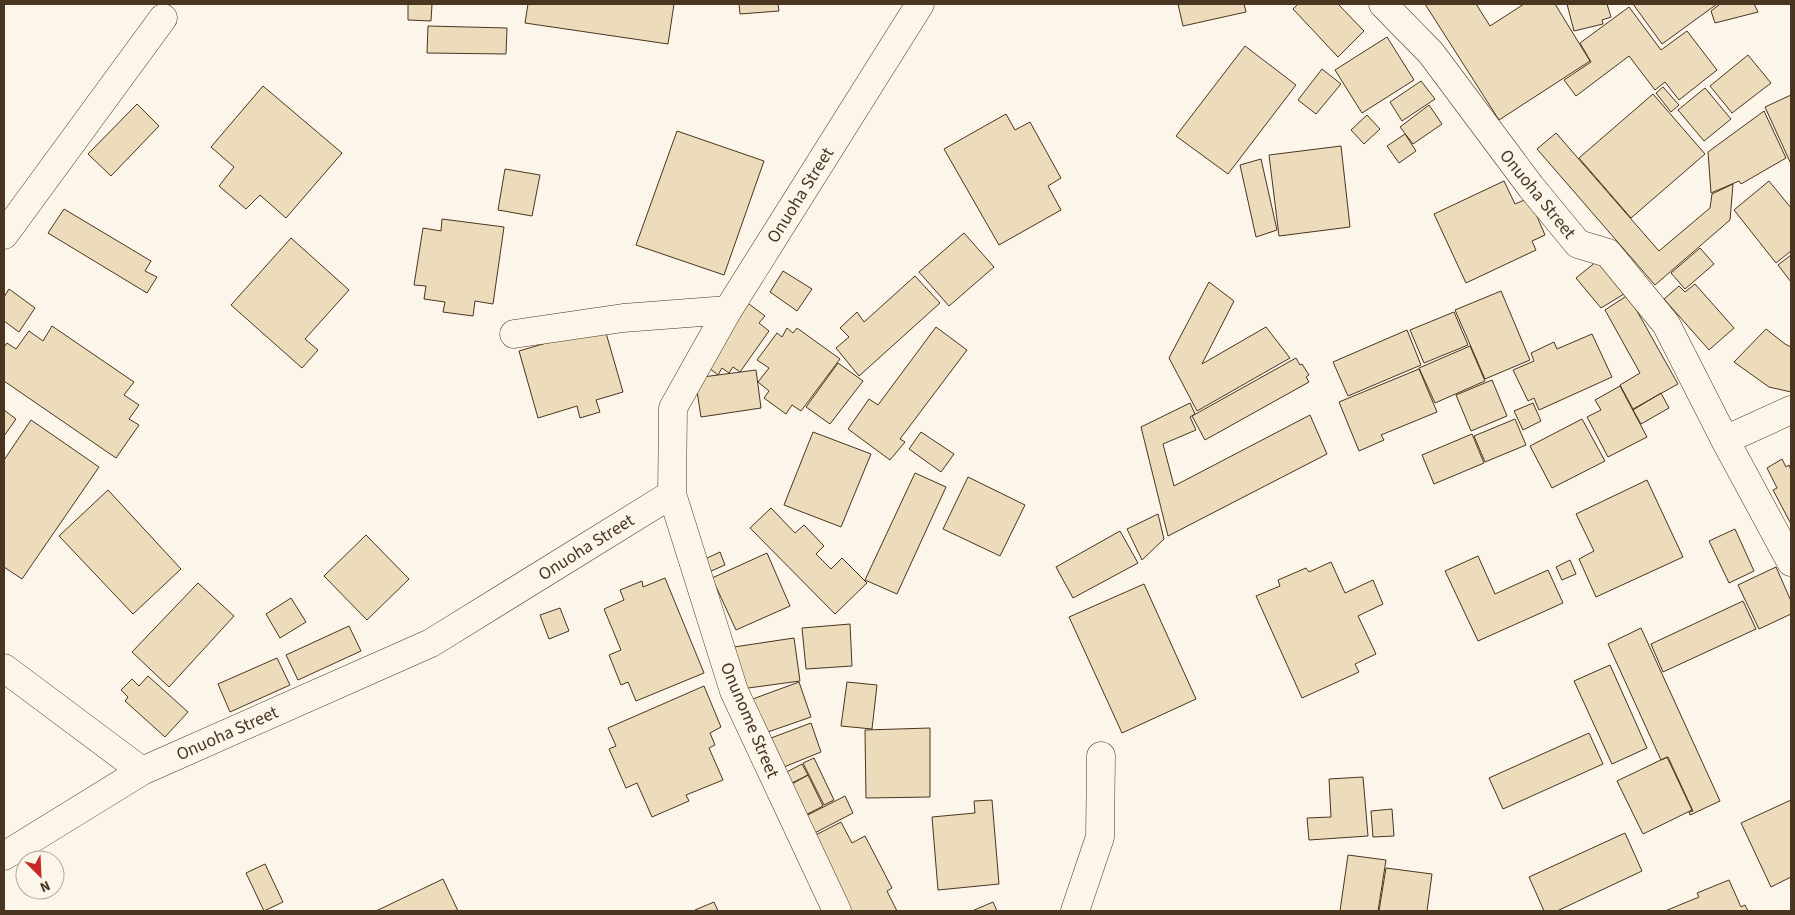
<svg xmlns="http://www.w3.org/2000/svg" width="1795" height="915" font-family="'Source Sans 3',sans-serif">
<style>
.building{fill:#ecdcbc;stroke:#4a3520}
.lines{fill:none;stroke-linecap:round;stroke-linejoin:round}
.minor-casing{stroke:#4a3520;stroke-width:29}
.minor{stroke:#fbf6e9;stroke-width:28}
.labels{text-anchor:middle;stroke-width:4;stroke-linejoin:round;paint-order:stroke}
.street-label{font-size:18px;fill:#4a3520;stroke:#fbf6e9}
</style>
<rect width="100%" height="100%" fill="#fbf6e9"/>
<!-- building -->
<path class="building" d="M 408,4 L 432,4 L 431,21 L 408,20 Z
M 528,4 L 674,4 L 668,44 L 525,23 Z
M 739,4 L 778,4 L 779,11 L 740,14 Z
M 1178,4 L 1244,4 L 1246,12 L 1183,26 Z
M 1298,4 L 1338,4 L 1364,31 L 1338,57 L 1293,9 Z
M 1425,4 L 1476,4 L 1490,26 L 1524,4 L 1555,4 L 1590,61 L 1499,120 Z
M 1567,4 L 1607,4 L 1611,17 L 1602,20 L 1603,24 L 1574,31 Z
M 1633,4 L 1717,4 L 1662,44 Z
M 1720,4 L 1754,4 L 1758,12 L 1715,23 L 1711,11 Z
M 1629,7 L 1661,50 L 1687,31 L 1717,70 L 1679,100 L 1665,82 L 1655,90 L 1629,56 L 1576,96 L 1564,80 L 1591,62 L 1580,43 Z
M 428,26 L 507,28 L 506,54 L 427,53 Z
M 1387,37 L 1414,80 L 1362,113 L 1335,70 Z
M 1245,46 L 1296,85 L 1228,174 L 1176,136 Z
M 1748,55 L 1771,83 L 1732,113 L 1710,86 Z
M 1322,69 L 1341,84 L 1316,114 L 1298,100 Z
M 1421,81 L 1435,99 L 1402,121 L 1390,102 Z
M 263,86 L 342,153 L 286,218 L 260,195 L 246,209 L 219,186 L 234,167 L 211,147 Z
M 1663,87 L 1679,105 L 1671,112 L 1656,93 Z
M 1705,88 L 1731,119 L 1704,141 L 1678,110 Z
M 1653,94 L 1705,154 L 1631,218 L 1579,158 Z
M 1791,95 L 1791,164 L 1765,107 Z
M 137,104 L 159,126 L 111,176 L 88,154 Z
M 1429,105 L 1442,124 L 1413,144 L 1400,127 Z
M 1764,111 L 1786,158 L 1741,184 L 1739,181 L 1711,193 L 1708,152 Z
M 1006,114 L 1015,130 L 1030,122 L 1061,178 L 1048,186 L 1061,210 L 999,245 L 944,149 Z
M 1367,115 L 1380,129 L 1364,144 L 1351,130 Z
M 677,131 L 764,161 L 724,275 L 636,245 Z
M 1556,133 L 1659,251 L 1710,208 L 1712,194 L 1733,184 L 1730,220 L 1655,285 L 1537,149 Z
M 1405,134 L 1416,151 L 1399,163 L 1387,146 Z
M 1341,146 L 1350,227 L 1279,236 L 1269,155 Z
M 1261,159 L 1277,230 L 1256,237 L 1240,165 Z
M 505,169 L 540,175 L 532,216 L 498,210 Z
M 1504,181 L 1515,204 L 1529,198 L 1545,235 L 1532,241 L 1536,250 L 1466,283 L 1434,214 Z
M 1769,181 L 1791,208 L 1791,251 L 1776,263 L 1734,210 Z
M 64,209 L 151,261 L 145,271 L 157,277 L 147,293 L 48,233 Z
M 442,219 L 504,227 L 493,304 L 475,301 L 473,316 L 443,312 L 445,302 L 424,299 L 426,286 L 414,285 L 423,228 L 441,231 Z
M 964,233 L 994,267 L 949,306 L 919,272 Z
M 291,238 L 349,290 L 305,339 L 318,350 L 302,368 L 231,305 Z
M 1700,248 L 1714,264 L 1685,289 L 1671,273 Z
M 1791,255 L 1791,282 L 1778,265 Z
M 1597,261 L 1624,294 L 1601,308 L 1576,278 Z
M 783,271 L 812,289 L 797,311 L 770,292 Z
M 915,276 L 940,303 L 859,376 L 836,348 L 849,337 L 840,328 L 857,312 L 864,322 Z
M 1209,282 L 1234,301 L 1202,364 L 1266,327 L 1290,358 L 1197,411 L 1169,358 Z
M 1695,284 L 1734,328 L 1709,350 L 1664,299 L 1679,286 L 1685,292 Z
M 9,289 L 35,308 L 19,332 L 4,321 L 4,297 Z
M 1501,291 L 1530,360 L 1485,379 L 1455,310 Z
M 1628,295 L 1678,384 L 1633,409 L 1620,385 L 1640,373 L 1605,310 Z
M 745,301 L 765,316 L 759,323 L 769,331 L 740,372 L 733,367 L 729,373 L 722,368 L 718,375 L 709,368 Z
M 1454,312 L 1468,345 L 1424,363 L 1410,330 Z
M 52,326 L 134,382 L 124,395 L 139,405 L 129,419 L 139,425 L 116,458 L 4,381 L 4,347 L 7,343 L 16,349 L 29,331 L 43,341 Z
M 604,326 L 623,392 L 596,400 L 600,412 L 580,418 L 577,406 L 538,418 L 519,351 Z
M 936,327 L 967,350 L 900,439 L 905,442 L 890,460 L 848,429 L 869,399 L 878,405 Z
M 787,328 L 793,333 L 797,328 L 840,359 L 801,411 L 792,405 L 786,414 L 764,398 L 769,391 L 758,382 L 769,368 L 757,360 L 777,333 L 782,337 Z
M 1766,329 L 1785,344 L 1791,347 L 1791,392 L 1769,387 L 1734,362 Z
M 1407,330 L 1421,365 L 1348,396 L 1333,362 Z
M 1592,334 L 1612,377 L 1539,410 L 1534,398 L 1528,401 L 1513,370 L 1534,361 L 1531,353 L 1554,342 L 1557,349 Z
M 1470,346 L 1485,381 L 1435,403 L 1419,368 Z
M 1296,358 L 1300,365 L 1302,364 L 1309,375 L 1306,377 L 1309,382 L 1205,440 L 1192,416 Z
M 838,363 L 863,381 L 830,424 L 806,407 Z
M 1419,369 L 1437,412 L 1381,435 L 1384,440 L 1359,451 L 1339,402 Z
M 756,370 L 761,408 L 701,417 L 695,378 Z
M 1492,380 L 1507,416 L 1471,431 L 1456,395 Z
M 1620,386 L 1647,437 L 1608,457 L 1587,417 L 1601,410 L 1595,400 Z
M 1661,393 L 1669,408 L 1641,424 L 1633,410 Z
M 1190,403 L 1195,414 L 1190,417 L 1196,430 L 1163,444 L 1174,486 L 1310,415 L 1327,454 L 1168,536 L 1141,427 Z
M 1533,403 L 1541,421 L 1523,430 L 1514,411 Z
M 4,410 L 16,419 L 4,436 Z
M 1515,419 L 1526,445 L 1485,462 L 1474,436 Z
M 1582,419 L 1605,461 L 1552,488 L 1530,446 Z
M 31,420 L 99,467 L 22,579 L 4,567 L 4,460 Z
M 813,432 L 871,454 L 841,527 L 784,505 Z
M 921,432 L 954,454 L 941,472 L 909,449 Z
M 1472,434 L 1484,463 L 1434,484 L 1422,455 Z
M 1782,459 L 1786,467 L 1789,465 L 1791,470 L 1791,524 L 1773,490 L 1777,488 L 1767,468 Z
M 915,473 L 946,487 L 897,594 L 865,580 Z
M 968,477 L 1025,505 L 1000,556 L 943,529 Z
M 1647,480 L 1683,557 L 1596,597 L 1579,559 L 1594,551 L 1576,514 Z
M 108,490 L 181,569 L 133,614 L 59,536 Z
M 771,508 L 795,533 L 804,525 L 824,546 L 816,554 L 831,569 L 842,558 L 867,583 L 835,614 L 750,528 Z
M 1158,514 L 1164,539 L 1142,560 L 1127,529 Z
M 1735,529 L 1754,571 L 1729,583 L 1709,541 Z
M 1120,531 L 1138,563 L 1073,598 L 1056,567 Z
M 366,535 L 409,579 L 367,620 L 324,576 Z
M 720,552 L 725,565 L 709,572 L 703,560 Z
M 767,553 L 790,606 L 736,630 L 712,578 Z
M 1478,556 L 1495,594 L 1548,570 L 1563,603 L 1478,641 L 1445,571 Z
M 1570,560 L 1576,574 L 1562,580 L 1556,567 Z
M 1331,562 L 1345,593 L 1373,580 L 1383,604 L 1358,616 L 1376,654 L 1355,664 L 1359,672 L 1302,698 L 1256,596 L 1280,586 L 1278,580 L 1306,568 L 1309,572 Z
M 1776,567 L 1791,601 L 1791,614 L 1759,629 L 1738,585 Z
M 665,578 L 704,673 L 636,701 L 628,682 L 621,685 L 609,655 L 621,650 L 604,609 L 624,600 L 620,590 L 642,581 L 643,587 Z
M 198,583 L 234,616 L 169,687 L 132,652 Z
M 1144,584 L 1196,699 L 1122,733 L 1069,617 Z
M 291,598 L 306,622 L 280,638 L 266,614 Z
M 1743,601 L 1756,629 L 1663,672 L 1651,644 Z
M 560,608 L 569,631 L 549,639 L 540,615 Z
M 850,624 L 852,666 L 806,669 L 802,628 Z
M 349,626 L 361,651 L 298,680 L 286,655 Z
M 1641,628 L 1720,801 L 1690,815 L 1689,812 L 1693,811 L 1668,757 L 1661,760 L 1608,644 Z
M 794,638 L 800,681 L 741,689 L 734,647 Z
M 277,658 L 290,685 L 230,712 L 218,684 Z
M 1610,665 L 1647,748 L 1612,764 L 1574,681 Z
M 148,676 L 188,712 L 165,737 L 125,701 L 128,697 L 121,690 L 132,679 L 139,686 Z
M 799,682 L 811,717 L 762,734 L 750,700 Z
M 847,682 L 877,685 L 872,729 L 841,726 Z
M 704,686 L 721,727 L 710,733 L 715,745 L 709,748 L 723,780 L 686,795 L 689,801 L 652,817 L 637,783 L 626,788 L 609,749 L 616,746 L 608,728 Z
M 811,723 L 821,752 L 774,771 L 763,741 Z
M 930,728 L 930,797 L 866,798 L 865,730 Z
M 1589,733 L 1603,764 L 1503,809 L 1489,778 Z
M 1667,757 L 1692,810 L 1643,834 L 1617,781 Z
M 814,758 L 834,800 L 824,805 L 803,763 Z
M 802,764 L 808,775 L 782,788 L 777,777 Z
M 808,775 L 823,806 L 798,819 L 783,789 Z
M 1363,777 L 1368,836 L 1309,840 L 1307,818 L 1331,817 L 1329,779 Z
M 845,796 L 853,813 L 805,838 L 796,821 Z
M 992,800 L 999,884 L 938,890 L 932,817 L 975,813 L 974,801 Z
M 1791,800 L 1791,877 L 1771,887 L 1741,823 Z
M 1392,809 L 1394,836 L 1373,837 L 1371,811 Z
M 841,822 L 852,843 L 865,836 L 892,888 L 887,891 L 897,911 L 843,911 L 806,840 Z
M 1625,833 L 1642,871 L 1557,911 L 1544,911 L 1529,877 Z
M 1348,855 L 1386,860 L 1378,911 L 1340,911 Z
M 265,864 L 283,902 L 264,911 L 246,873 Z
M 1386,868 L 1432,874 L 1427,911 L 1379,911 Z
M 443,879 L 458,911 L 376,911 Z
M 1729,880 L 1741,907 L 1745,905 L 1748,911 L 1665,911 L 1699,897 L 1697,893 Z
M 714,902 L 718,911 L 695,911 L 695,910 Z
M 993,902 L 997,911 L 972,911 Z"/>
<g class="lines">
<!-- minor casing -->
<g class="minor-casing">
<path id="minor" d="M 1383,4 L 1431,53 L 1531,187 L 1578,244 L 1608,253 L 1666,324 L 1725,440 L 1791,562
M 4,235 L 163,18
M 514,334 L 623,318 L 728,310
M 1725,440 L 1791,410
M 672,494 L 734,691 L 837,911
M 4,668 L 142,771
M 4,856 L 142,771 L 431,643 L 672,494 L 673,408 L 728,310 L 920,4
M 1075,911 L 1100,837 L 1101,756"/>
</g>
<!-- minor -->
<use href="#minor" class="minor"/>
</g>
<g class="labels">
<!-- street labels -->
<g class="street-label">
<text transform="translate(1538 194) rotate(51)" y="6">Onuoha Street</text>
<text transform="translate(800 195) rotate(-58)" y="6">Onuoha Street</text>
<text transform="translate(586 547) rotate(-32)" y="6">Onuoha Street</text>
<text transform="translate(750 720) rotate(67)" y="6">Onunome Street</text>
<text transform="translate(227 733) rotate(-24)" y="6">Onuoha Street</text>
</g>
</g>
<!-- border -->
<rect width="1795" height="915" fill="none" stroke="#4a3520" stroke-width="10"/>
<!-- north arrow -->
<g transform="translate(40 875) rotate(156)"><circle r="24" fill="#fbf6e9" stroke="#b4a999"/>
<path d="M0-4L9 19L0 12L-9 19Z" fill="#c62828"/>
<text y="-8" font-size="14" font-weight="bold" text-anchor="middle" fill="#4a3520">N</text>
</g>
</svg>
